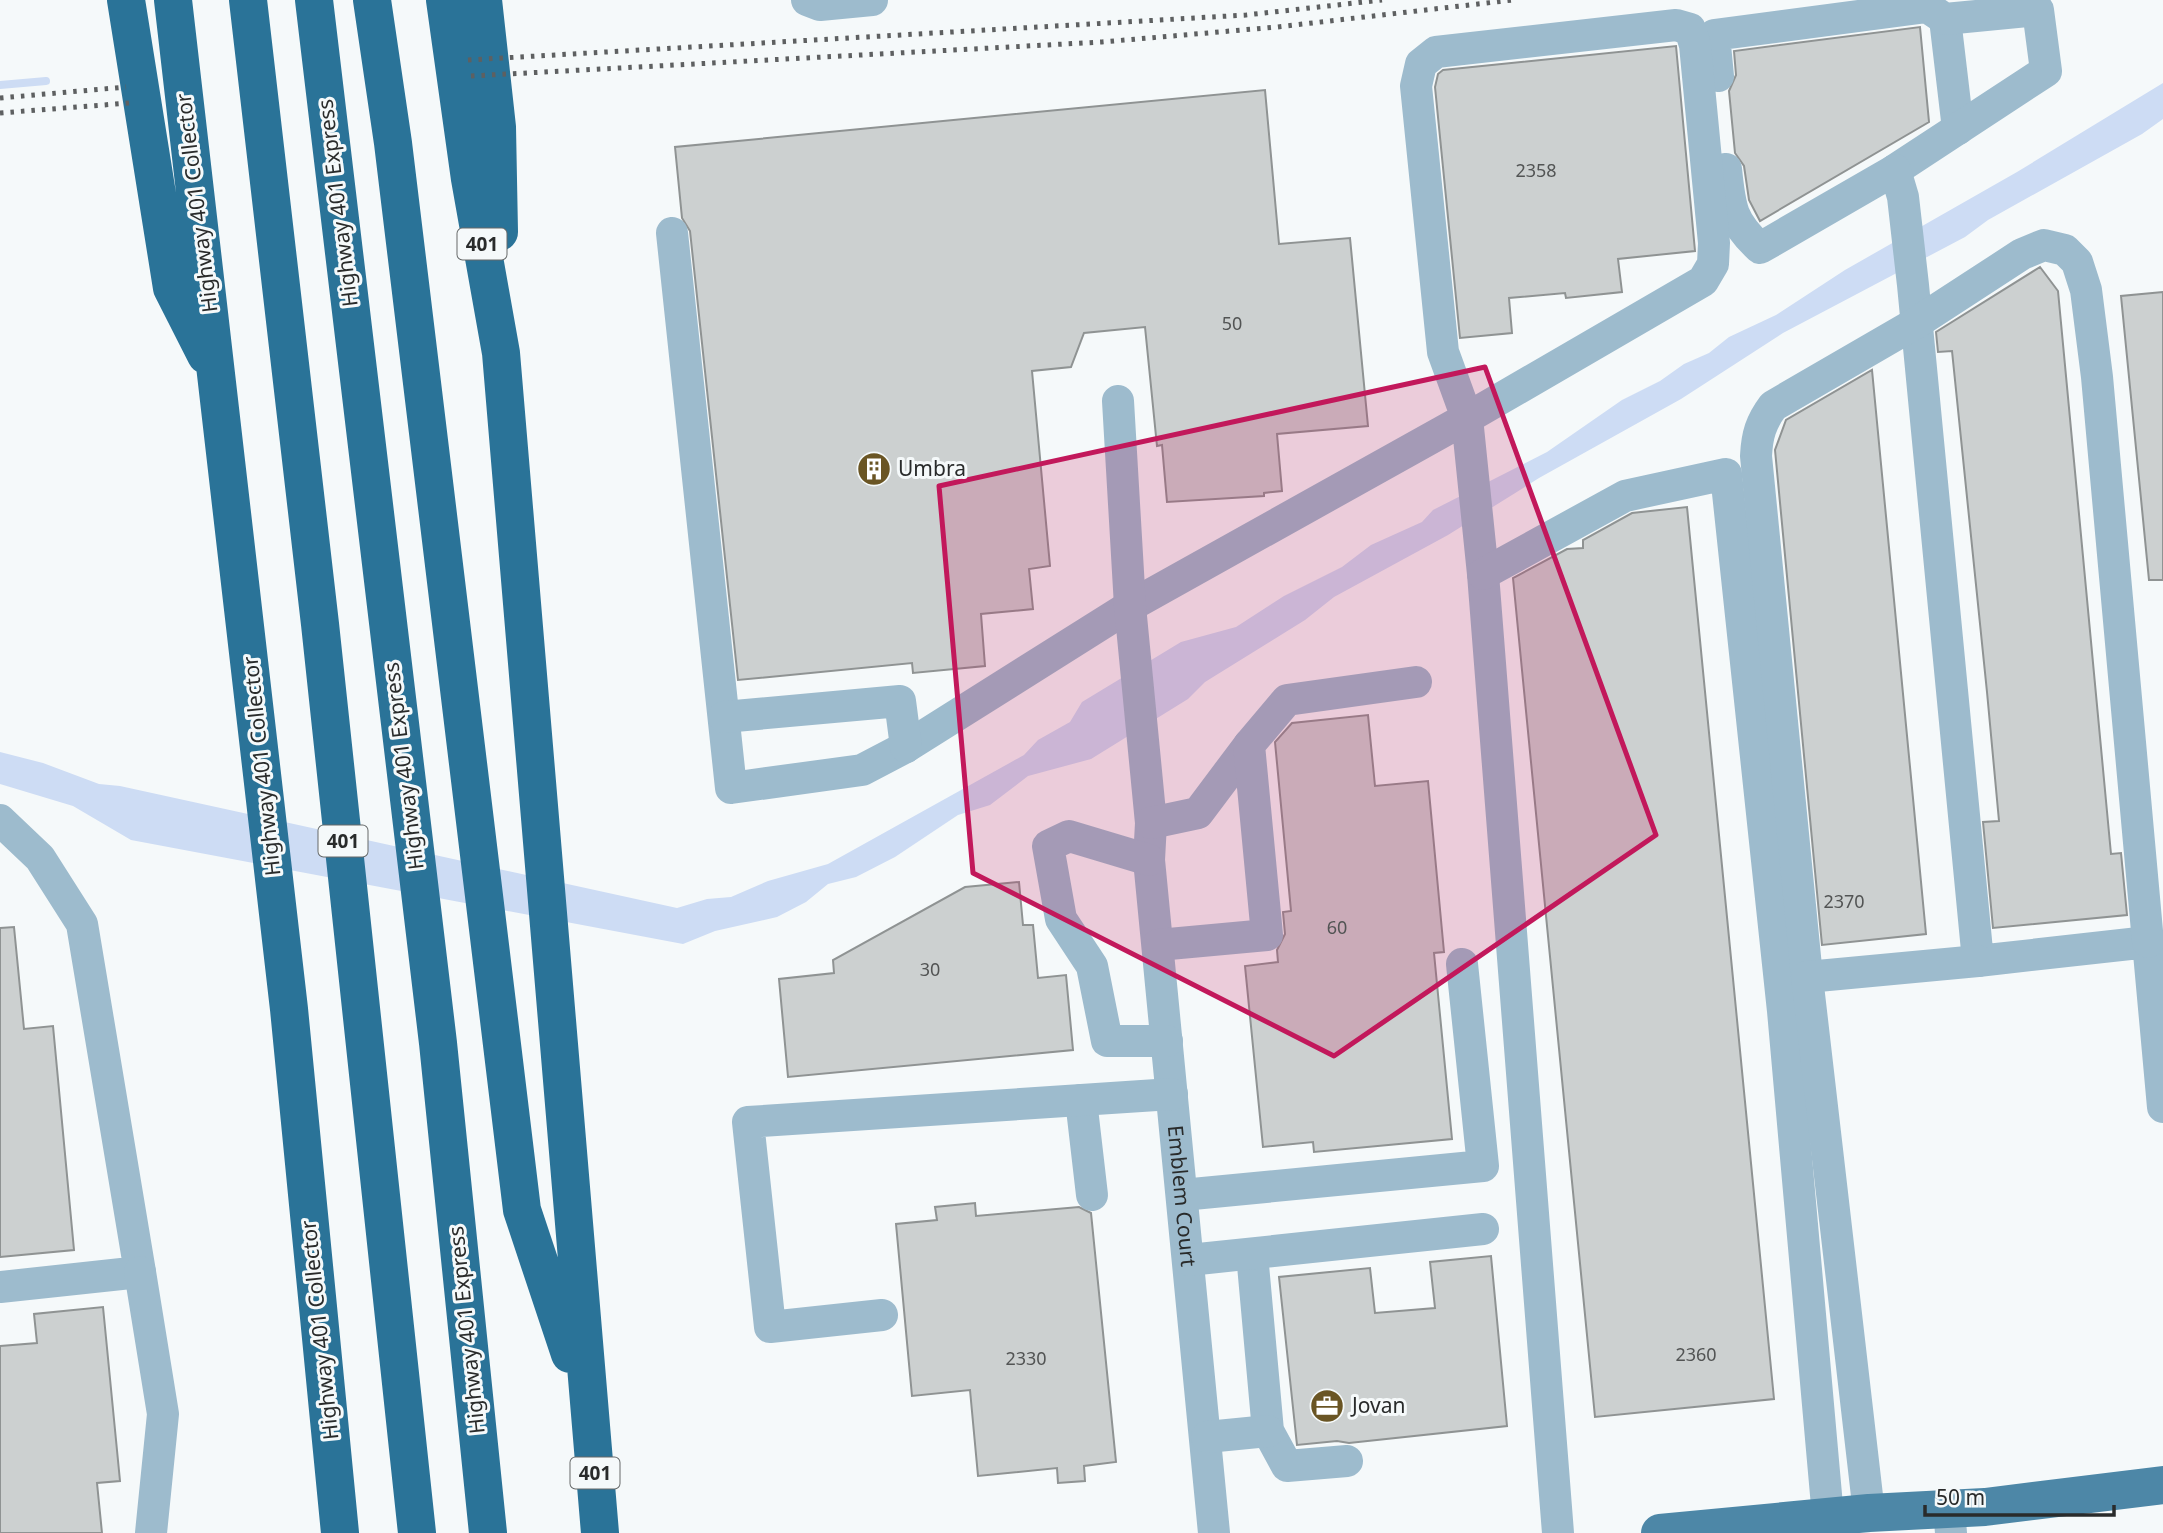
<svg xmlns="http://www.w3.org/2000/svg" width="2163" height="1533" font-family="'Noto Sans',sans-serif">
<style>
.water{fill:#cddcf4}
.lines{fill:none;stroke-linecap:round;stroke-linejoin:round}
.stream{stroke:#cddcf4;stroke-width:8}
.building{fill:#ccd0d0;stroke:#8f9393;stroke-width:2}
.minor{stroke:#9dbbcd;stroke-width:32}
.major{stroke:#4d87a7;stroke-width:38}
.highway{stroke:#2a7398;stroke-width:38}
.rail{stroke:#5e6061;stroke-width:5;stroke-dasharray:3.5 7;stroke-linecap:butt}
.marked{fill:#c2185b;fill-opacity:0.2;stroke:#c2185b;stroke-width:5;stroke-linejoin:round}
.labels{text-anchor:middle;stroke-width:6;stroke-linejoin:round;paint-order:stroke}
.number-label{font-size:18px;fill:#525454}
.shield{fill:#f5f9fa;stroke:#666969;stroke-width:2}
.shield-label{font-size:19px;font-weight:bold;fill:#292b2b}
.street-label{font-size:21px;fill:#292b2b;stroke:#f5f9fa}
.poi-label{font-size:21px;fill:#292b2b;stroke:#f5f9fa;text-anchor:start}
</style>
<rect width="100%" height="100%" fill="#f5f9fa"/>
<!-- water -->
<path class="water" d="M 2163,83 L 2163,119 L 2142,134 L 1988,220 L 1965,237 L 1783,333 L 1681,399 L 1539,478 L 1448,535 L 1334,597 L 1305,620 L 1205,682 L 1188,699 L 1091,759 L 1028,776 L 990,805 L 958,815 L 895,857 L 856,877 L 828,884 L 806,902 L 777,917 L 715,931 L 683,944 L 131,840 L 73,806 L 0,784 L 0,752 L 43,763 L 99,784 L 120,786 L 677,908 L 707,899 L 731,897 L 768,881 L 828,864 L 1024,755 L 1038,740 L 1070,722 L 1082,702 L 1181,642 L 1236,627 L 1284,596 L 1342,567 L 1371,545 L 1422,522 L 1433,510 L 1547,452 L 1622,400 L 1660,381 L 1684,364 L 1709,353 L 1729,337 L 1776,315 L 1845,270 L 2017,172 Z"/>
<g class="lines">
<!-- stream -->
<path class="stream" d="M 0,85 L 46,81"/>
</g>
<!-- building -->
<path class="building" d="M 1920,27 L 1929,122 L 1760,221 L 1749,200 L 1744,166 L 1735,153 L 1729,91 L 1736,75 L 1734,51 Z
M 1676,46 L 1695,251 L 1618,259 L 1622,292 L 1566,298 L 1565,293 L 1509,298 L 1512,333 L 1460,338 L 1435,87 L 1438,74 L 1443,70 Z
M 1265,90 L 1279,244 L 1350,238 L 1368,426 L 1277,434 L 1282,491 L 1264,493 L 1264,496 L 1167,502 L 1162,445 L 1157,446 L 1145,327 L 1084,333 L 1071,367 L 1032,371 L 1050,566 L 1029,569 L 1033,609 L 981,614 L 985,666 L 913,673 L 912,663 L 738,680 L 690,231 L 682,218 L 675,147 Z
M 2040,267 L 2058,291 L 2111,854 L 2121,853 L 2127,915 L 1993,928 L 1983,822 L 1999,821 L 1987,692 L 1952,351 L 1938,352 L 1936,332 Z
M 2163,292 L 2163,580 L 2149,580 L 2121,296 Z
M 1872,370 L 1926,934 L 1822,945 L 1775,450 L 1786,420 Z
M 1687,507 L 1774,1399 L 1595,1417 L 1513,578 L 1567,549 L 1583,548 L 1583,540 L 1632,513 Z
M 1368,715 L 1375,786 L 1428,781 L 1444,952 L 1434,953 L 1452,1139 L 1314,1152 L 1313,1142 L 1263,1147 L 1245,966 L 1278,962 L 1277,950 L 1285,934 L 1283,912 L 1291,911 L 1275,742 L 1292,723 Z
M 1019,882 L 1023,925 L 1033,925 L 1038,978 L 1066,975 L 1073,1050 L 788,1077 L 779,979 L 834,973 L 833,960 L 965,887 Z
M 14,927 L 24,1029 L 53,1026 L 74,1250 L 0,1257 L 0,928 Z
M 975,1203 L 976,1216 L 1079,1207 L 1091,1213 L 1116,1462 L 1084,1466 L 1085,1481 L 1058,1483 L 1057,1468 L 978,1476 L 970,1390 L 912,1396 L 896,1224 L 937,1220 L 935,1207 Z
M 1491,1256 L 1507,1426 L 1349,1443 L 1337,1441 L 1297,1445 L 1279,1277 L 1370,1268 L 1375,1313 L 1435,1308 L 1430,1262 Z
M 103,1307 L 120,1481 L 97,1483 L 102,1533 L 0,1533 L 0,1346 L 37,1343 L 34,1314 Z"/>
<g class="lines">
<!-- minor -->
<g class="minor">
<path d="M 807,0 L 820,5 L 872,0"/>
<path d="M 1945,19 L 1958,129"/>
<path d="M 1718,76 L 1714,35 L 1927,7 L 1945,19 L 2038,10 L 2046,71 L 1895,170"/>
<path d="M 1726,169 C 1730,208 1731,221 1760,248 L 1895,170 L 1903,197 L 1913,285 L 1978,961 L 2148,942 L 2163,1107"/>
<path d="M 672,233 L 731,788 L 862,770 L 906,747 L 1130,606 L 1467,418 L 1443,352 L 1416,86 L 1421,64 L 1436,52 L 1676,25 L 1690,29 L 1695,45 L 1714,243 L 1713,264 L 1703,281 L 1467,418 L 1483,574 L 1558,1533"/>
<path id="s1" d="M 1118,401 L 1130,606 L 1151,823 L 1149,860 L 1214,1533"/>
<path d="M 1483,574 L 1625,496 L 1726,474 L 1783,1011 L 1828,1517"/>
<path d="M 724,717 L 900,701 L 906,747"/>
<path d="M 0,820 L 40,858 L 82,924 L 140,1272 L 0,1287"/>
<path d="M 1151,823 L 1198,813 L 1249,745"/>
<path d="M 1149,860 L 1069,836 L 1048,846 L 1061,919 L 1092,966 L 1107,1041 L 1167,1041"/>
<path d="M 1158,945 L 1267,935 L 1249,745 L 1287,700 L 1416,682"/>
<path d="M 1807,977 L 1756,456 C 1757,435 1761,422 1773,406 L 1916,323 L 2022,254 L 2044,245 L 2065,250 L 2077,262 L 2086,290 L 2097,377 L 2148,942"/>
<path d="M 1081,1100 L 1092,1195"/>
<path d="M 1182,1195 L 1483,1166 L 1462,964"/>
<path d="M 1252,1254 L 1268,1431 L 1287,1466 L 1347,1461"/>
<path d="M 1189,1260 L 1483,1229"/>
<path d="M 140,1272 L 163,1414 L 151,1533"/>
<path d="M 882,1315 L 770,1327 L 748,1122 L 1172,1094"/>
<path d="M 1207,1437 L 1268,1431"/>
<path d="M 1949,1508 L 1951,1533"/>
<path d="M 1869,1513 L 1807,977 L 1978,961"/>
</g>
<!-- major -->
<path class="major" d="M 1660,1533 L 1869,1513 L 1985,1507 L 2163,1485"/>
<!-- highway -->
<path class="highway" d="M 126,0 L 172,288 L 206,355
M 173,0 L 289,1009 L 340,1533
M 248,0 L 320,624 L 417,1533
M 314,0 L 438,1043 L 488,1533
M 372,0 L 393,143 L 522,1210 L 570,1354
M 445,0 L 470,179 L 501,353 L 600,1533
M 483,0 L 497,127 L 499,232"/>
<!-- rail -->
<path class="rail" d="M 468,60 L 1246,15 L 1382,0
M 471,76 L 1102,42 L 1277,27 L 1513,0
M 0,98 L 126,87
M 0,113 L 129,103"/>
</g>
<!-- marked area -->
<path class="marked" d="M 1485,367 L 1656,835 L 1334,1056 L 973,873 L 939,486 Z"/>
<!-- icons -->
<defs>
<g id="building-disc" transform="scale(1.75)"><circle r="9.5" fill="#6a5524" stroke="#f5f9fa"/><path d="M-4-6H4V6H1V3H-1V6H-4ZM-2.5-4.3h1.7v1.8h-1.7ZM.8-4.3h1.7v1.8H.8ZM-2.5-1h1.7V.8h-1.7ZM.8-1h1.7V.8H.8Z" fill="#fff"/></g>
<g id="office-disc" transform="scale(1.75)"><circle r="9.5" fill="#6a5524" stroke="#f5f9fa"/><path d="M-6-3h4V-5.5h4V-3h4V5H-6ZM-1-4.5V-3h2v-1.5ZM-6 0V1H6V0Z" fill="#fff"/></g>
</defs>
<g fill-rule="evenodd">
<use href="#building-disc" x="874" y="469"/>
<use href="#office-disc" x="1327" y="1406"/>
</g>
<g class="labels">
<!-- number labels -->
<g class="number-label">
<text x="1536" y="177">2358</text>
<text x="1232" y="330">50</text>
<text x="1844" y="908">2370</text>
<text x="1337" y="934">60</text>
<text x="930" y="976">30</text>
<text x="1696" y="1361">2360</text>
<text x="1026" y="1365">2330</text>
</g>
<!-- shield labels -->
<g class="shield">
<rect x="457.5" y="228.5" width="49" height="31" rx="5"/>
<rect x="318.5" y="825.5" width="49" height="31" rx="5"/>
<rect x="570.5" y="1457.5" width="49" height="31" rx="5"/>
</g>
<g class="shield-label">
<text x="482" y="251">401</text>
<text x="343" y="848">401</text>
<text x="595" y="1480">401</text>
</g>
<!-- street labels -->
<g class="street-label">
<text transform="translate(197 203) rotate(-97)" y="7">Highway 401 Collector</text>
<text transform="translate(338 203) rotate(-97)" y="7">Highway 401 Express</text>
<text transform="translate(262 766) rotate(-96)" y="7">Highway 401 Collector</text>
<text transform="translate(404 766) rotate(-97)" y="7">Highway 401 Express</text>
<text dy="7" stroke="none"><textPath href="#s1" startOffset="798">Emblem Court</textPath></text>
<text transform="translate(320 1330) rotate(-96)" y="7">Highway 401 Collector</text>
<text transform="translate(467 1330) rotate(-96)" y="7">Highway 401 Express</text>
</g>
<!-- poi labels -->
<g class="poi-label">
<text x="898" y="476">Umbra</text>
<text x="1352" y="1413">Jovan</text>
</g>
</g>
<!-- scale -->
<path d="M1925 1505v10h189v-10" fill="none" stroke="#292b2b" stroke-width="3.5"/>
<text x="1936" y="1505" font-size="21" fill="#292b2b" stroke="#f5f9fa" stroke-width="5" paint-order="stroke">50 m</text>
</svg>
